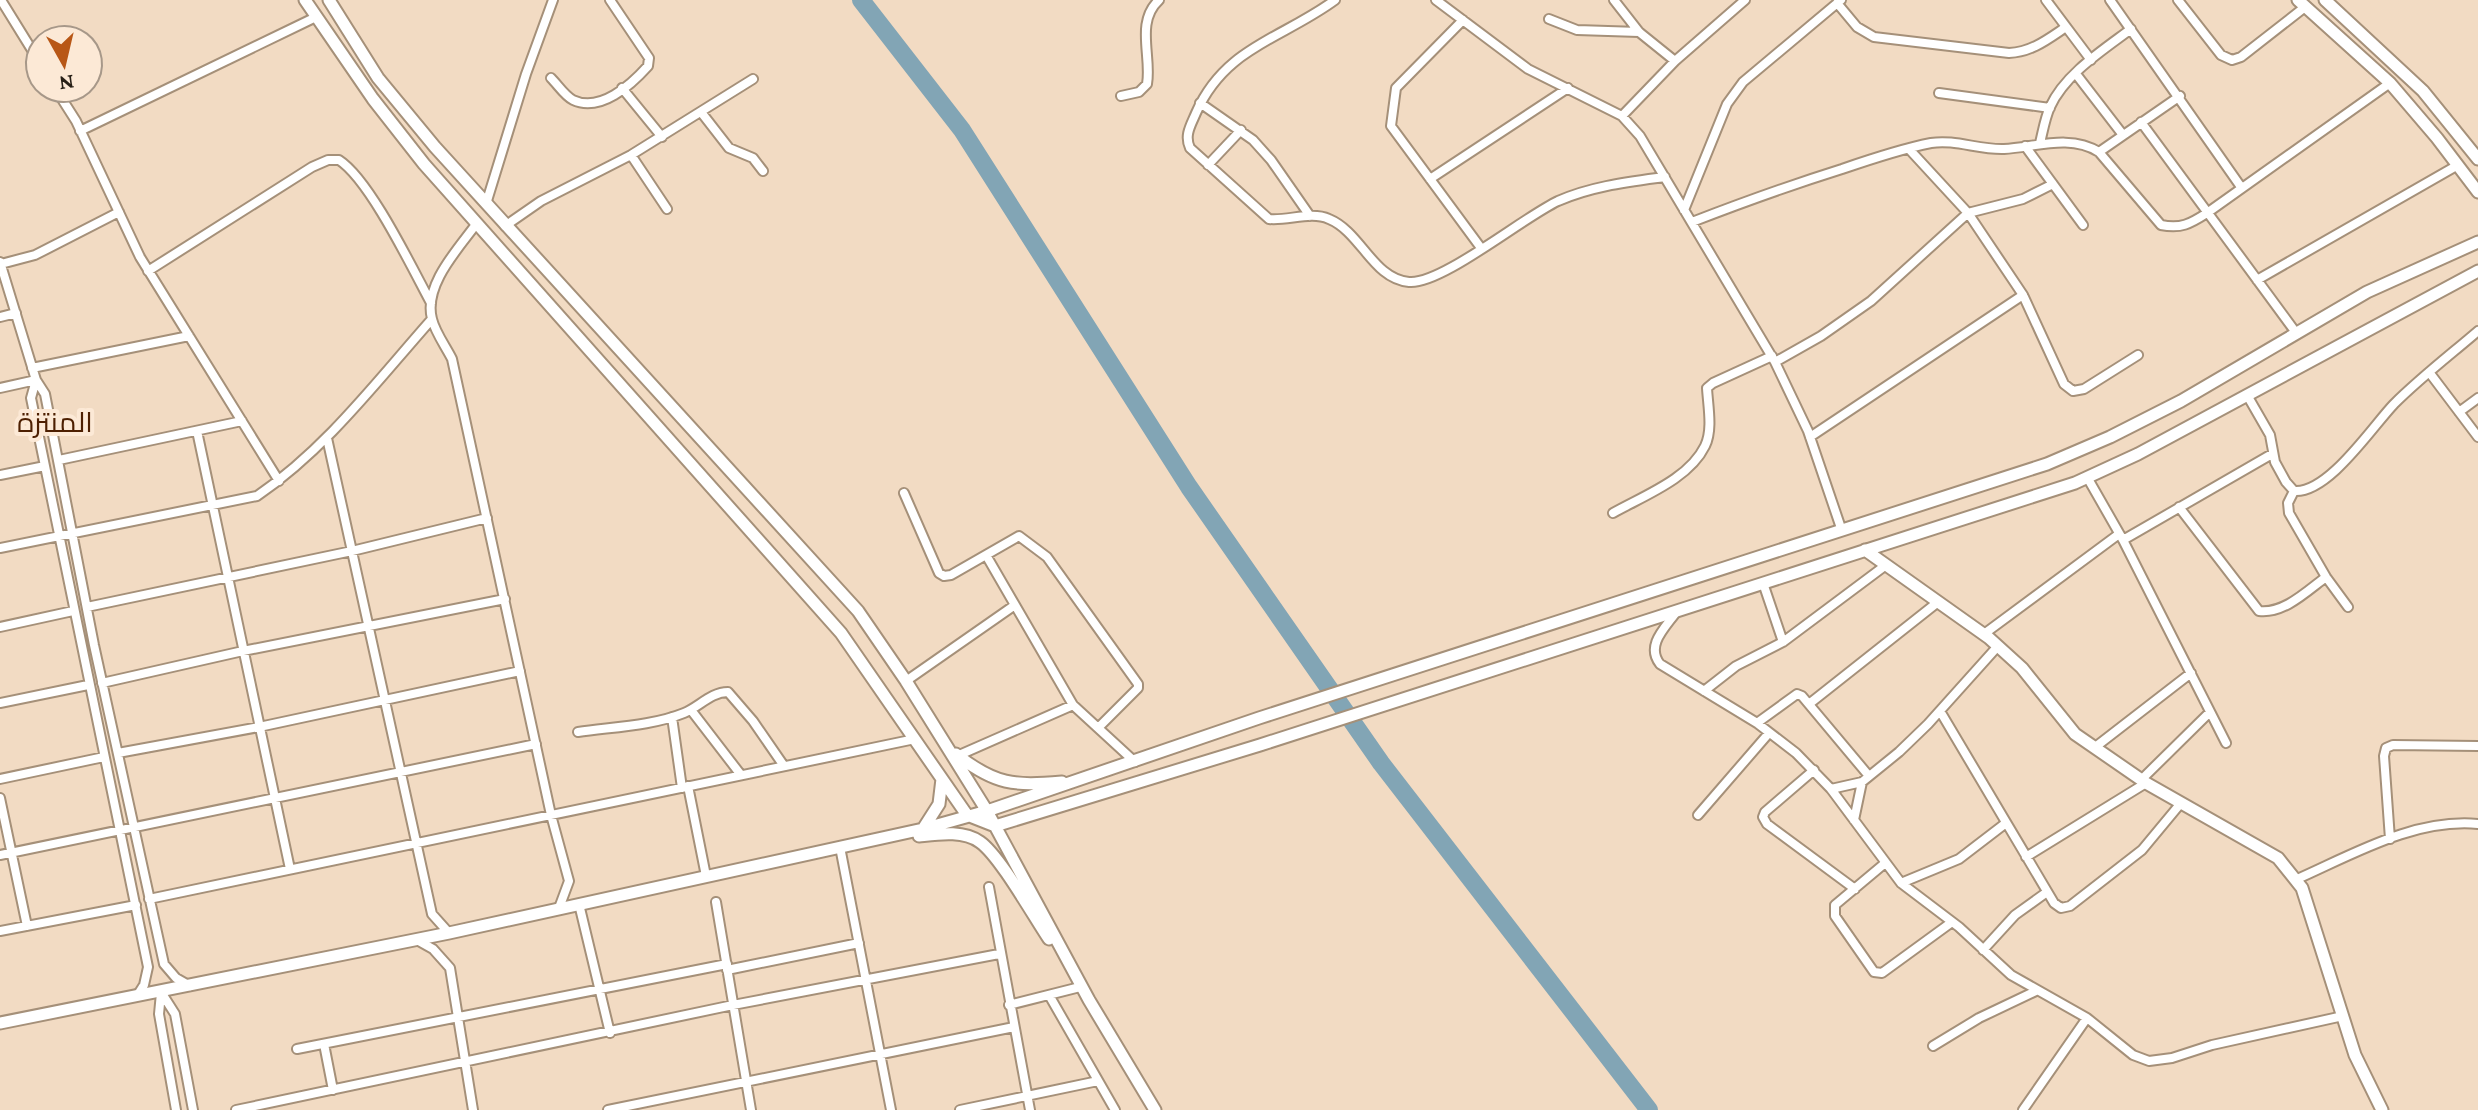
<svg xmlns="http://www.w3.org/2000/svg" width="2478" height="1110" font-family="'Crimson Pro',Cairo,serif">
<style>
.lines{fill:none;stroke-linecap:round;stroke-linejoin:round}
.river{stroke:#82a5b5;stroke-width:18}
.street-casing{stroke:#a59079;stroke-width:12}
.secondary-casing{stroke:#a59079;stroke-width:15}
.street{stroke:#fff;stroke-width:8}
.secondary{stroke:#fff;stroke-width:11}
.labels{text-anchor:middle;stroke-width:8;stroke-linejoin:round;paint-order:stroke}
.neighbourhood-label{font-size:28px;fill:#4d1f01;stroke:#fce9d6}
</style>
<rect width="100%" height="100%" fill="#f2dbc3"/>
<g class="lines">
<!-- river -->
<path class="river" d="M 861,0 L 962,130 L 1189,487 L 1381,763 L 1649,1110"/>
<!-- street casing -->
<g class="street-casing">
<path id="street" d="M 1,0 L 40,63
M 1335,0 C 1282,39 1225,47 1196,113 C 1191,125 1184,135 1190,148 L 1269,219 C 1288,221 1311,211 1329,219 C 1361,232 1373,279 1409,282 C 1441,285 1522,218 1558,201 C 1592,186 1628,182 1665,177
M 1436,0 L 1528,69 L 1622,116 L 1640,136 L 1775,362 L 1808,431 L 1842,531
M 1614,0 L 1639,32 L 1675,61
M 2046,0 L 2091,60
M 2110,0 L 2241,187
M 2178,0 L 2221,55 L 2232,60 L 2241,57 L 2305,7
M 1837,3 L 1857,27 L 1874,37 L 2009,53 C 2032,52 2048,39 2066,27
M 1549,19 L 1577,30 L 1639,32
M 1463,20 L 1396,88 L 1391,126 L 1481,248
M 2076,74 L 2123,135
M 551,78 C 558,85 565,96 573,100 C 600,113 631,85 648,66 L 649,58 L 610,0
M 55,88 L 76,121 L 140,257 L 279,481
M 622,88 L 662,137
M 1939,93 L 2050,108
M 1121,96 L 1139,92 L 1147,84 C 1152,57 1135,22 1159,0
M 1200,103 L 1253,140 L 1271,160 L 1310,216
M 701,112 L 729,148 L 753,158 L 763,171
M 1622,116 L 1675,61 L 1745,0
M 2141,122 L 2297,334
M 80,131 L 316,17
M 2040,143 C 2043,131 2045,118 2050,107 C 2065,74 2103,50 2131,29
M 2025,146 L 2083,225
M 1909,149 L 1968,213 L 2023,295 L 2064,384 L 2073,391 L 2084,389 L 2138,355
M 2099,152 L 2180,96
M 631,155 L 667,209
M 1208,165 L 1241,130
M 1430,179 L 1568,88
M 486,204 L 526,74 L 553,0
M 1684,210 L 1727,104 L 1743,82 L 1841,0
M 1692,222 C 1741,203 1791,185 1842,169 C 1871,159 1901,149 1931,143 C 1955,139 1979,150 2004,149 C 2036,147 2070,134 2099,152 L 2161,225 C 2181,229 2190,224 2207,213 L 2390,83
M 477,223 C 459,248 423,285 432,319 C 435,332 446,347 452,359 L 551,815 L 569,881 L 559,908
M 505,226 L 541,201 L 631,155 L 753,79
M 0,262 L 36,380 L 45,394 L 94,645 L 164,964 L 176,978 L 190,986
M 1,264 L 35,255 L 119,212
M 148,271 L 312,167 L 328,160 L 339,160 C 370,180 412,268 431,303
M 2257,280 L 2458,165
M 0,317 L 16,313
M 1775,362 L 1821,336 L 1871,301 L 1968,213 L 2023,199 L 2053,184
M 32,368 L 189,336
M 2429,372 L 2478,437
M 36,380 L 31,398 L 148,967 L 144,985 L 137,996
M 0,388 L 36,380
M 2247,395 L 2270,435 L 2275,462 L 2286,482 L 2294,491 C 2328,494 2372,427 2394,404 C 2420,378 2450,355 2478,331
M 2459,412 L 2478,398
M 197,431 L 290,869
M 1810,437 L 2023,295
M 327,438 L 432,914 L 449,933
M 59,460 L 242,421
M 0,475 L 45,466
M 2087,477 L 2123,540 L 2226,743
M 2294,491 L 2288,503 L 2289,513 L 2326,577 L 2348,607
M 904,493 L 939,573 L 944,576 L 951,575 L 1019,536 L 1047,557 L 1138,684 L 1138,688 L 1098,728
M 2179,507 L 2259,611 C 2284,614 2307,591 2326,577
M 1613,513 C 1643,496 1689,479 1705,446 C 1713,430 1708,406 1707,388 L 1713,383 L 1772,356
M 2123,540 L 2272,454
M 0,548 L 257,496 C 326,449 377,381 432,319
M 986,555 L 1073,705
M 1763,583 L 1783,642
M 87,607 L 352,551 L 487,518
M 1677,611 C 1666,627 1645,645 1660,664 L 1757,723 L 1796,753 L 1831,789 L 1901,883 L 1959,927 L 2011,975 L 2087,1018 L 2133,1055 L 2149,1061 L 2172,1058 L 2212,1045 L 2343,1016
M 0,627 L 73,611
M 1984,634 L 2119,534
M 906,681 L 1015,605
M 102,683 L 243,651 L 505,599
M 1704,691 L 1736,666 L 1783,642 L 1886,565
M 0,703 L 88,685
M 1809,704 L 1938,602
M 691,710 L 741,775
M 1940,711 L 2054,903 L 2061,908 L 2070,906 L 2142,850 L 2181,803
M 672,717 L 682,788
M 1757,723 L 1797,694 L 1802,696 L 1869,776
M 578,732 C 612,727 652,726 684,713 C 699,707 711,692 728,692 L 753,721 L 784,766
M 2094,748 L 2191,673
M 118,753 L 259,727 L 520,671
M 957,756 L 1073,705 L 1135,762
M 1814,770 L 1765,812 L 1763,817 L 1767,824 L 1855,889
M 0,779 L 104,757
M 2141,780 L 2210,712
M 688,786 L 706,876
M 1831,789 L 1862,782 L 1899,752 L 1928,724 L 1998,646
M 0,798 L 27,926
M 1698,815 L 1769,733
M 1854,820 L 1862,782
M 2390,839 L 2384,756 L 2386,748 L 2393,745 L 2478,746
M 840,847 L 891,1110
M 0,855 L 536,744
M 2026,857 L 2146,783
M 1884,864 L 1835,905 L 1835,916 L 1874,972 L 1882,973 L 1952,922
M 2295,880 C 2352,855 2414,818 2478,824
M 1901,883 L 1959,859 L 2006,823
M 989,887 L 1030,1110
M 149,899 L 915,739
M 716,902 L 751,1110
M 579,904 L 610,1033
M 0,931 L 136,905
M 417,940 L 433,949 L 450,968 L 473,1110
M 1983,950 L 2015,915 L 2047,892
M 727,970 L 859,943
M 161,992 L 175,1014 L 193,1110
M 161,993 L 159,1014 L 176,1110
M 1049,995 L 1115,1110
M 1009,1005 L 1080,987
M 324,1044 L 333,1090
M 1933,1046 L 1979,1018 L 2036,991
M 297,1049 L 727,964
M 236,1110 L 733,1005 L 999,954
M 608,1110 L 1014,1027
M 960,1110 L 1098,1081
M 2023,1110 L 2087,1018"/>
</g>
<!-- secondary casing -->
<g class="secondary-casing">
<path id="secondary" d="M 305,0 L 373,99 L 424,164 L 841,633 L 967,815 L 995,826 L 1260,745 L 2075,483 L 2138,454 L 2478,271
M 329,0 L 378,78 L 435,147 L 858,611 L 906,681 L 987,811 L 1089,1000 L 1155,1110
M 2298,0 L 2390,83 L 2437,138 L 2478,192
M 2325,0 L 2423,91 L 2478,159
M 1865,550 L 1989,638 L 2022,668 L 2075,734 L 2146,783 L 2278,858 L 2302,888 L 2355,1055 L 2382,1110
M 956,754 C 995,785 1014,786 1062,782
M 923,829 L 939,804 L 942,779
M 919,836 C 938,834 963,830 980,842 C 1000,856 1034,917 1049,939
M 0,1023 L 449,933 L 923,829 L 987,811 L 1259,718 L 2047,464 L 2110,437 L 2181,401 L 2367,292 L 2478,242"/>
</g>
<!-- street -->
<use href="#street" class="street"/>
<!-- secondary -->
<use href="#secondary" class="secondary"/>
</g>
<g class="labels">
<!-- neighbourhood labels -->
<g class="neighbourhood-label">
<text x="55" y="432">المنتزة</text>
</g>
</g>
<!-- north arrow -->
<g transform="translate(64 64) rotate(172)"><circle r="38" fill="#fce9d6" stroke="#a79889" stroke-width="2"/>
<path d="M0-6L14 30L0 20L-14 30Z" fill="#b85716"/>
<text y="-12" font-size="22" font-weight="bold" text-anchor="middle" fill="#271f16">N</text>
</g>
</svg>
